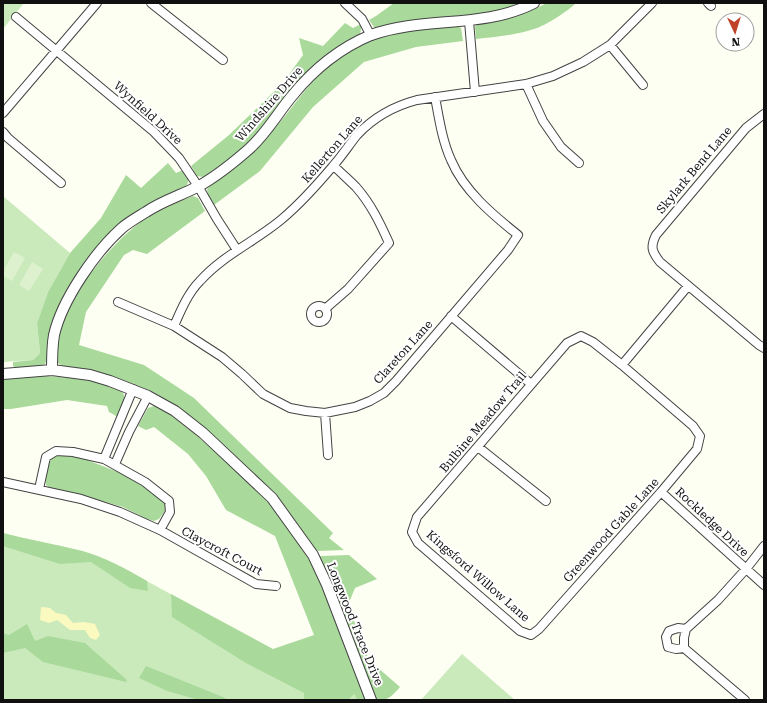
<svg xmlns="http://www.w3.org/2000/svg" width="767" height="703" font-family="'Roboto Serif',serif">
<style>
.green{fill:#caeabc}
.forest{fill:#aada9b}
.sand{fill:#fafac0}
.pitch{fill:#ddf1ce}
.lines{fill:none;stroke-linecap:round;stroke-linejoin:round}
.minor-casing{stroke:#434343;stroke-width:10}
.tertiary-casing{stroke:#434343;stroke-width:12}
.minor{stroke:#fff;stroke-width:8}
.tertiary{stroke:#fff;stroke-width:10}
.labels{text-anchor:middle;stroke-width:4;stroke-linejoin:round;paint-order:stroke}
.street-label{font-size:12px;fill:#101010;stroke:#fff}
</style>
<rect width="100%" height="100%" fill="#fefff3"/>
<!-- green -->
<path class="green" d="M 3,3 L 24,3 L 3,29 Z
M 3,196 L 70,253 L 48,292 L 37,323 L 40,353 L 33,360 L 3,362 Z
M 3,533 L 25,539 L 83,551 L 121,567 L 354,694 L 357,700 L 3,700 Z
M 462,654 L 515,700 L 421,700 Z"/>
<!-- forest -->
<path class="forest" d="M 394,3 L 528,3 L 487,13 L 407,21 L 378,28 L 374,27 L 369,20 L 376,16 Z
M 547,3 L 576,3 C 568,11 548,24 537,28 C 518,35 496,37 476,39 L 475,27 L 477,24 C 503,21 524,15 547,3 Z
M 345,23 L 353,28 L 361,24 L 361,29 L 360,35 L 268,122 L 243,150 L 210,174 L 203,177 L 197,176 L 191,166 L 229,135 L 282,84 L 303,55 L 299,38 L 323,46 Z
M 457,26 L 461,28 L 463,41 L 416,47 L 364,62 L 313,107 L 260,171 L 214,205 L 208,195 L 207,189 L 212,184 C 235,169 255,151 273,130 C 288,114 300,95 315,79 C 332,60 358,45 382,37 C 406,29 432,28 457,26 Z
M 168,163 L 176,173 L 183,170 C 188,178 191,180 184,189 L 91,257 L 45,364 L 38,366 L 16,368 L 13,366 L 13,362 L 33,360 L 40,353 L 37,323 L 48,292 L 70,253 L 101,218 L 126,175 L 141,188 Z
M 193,196 L 198,198 L 205,211 L 147,254 L 133,250 L 124,255 L 86,312 L 79,345 L 144,365 L 194,398 L 333,533 L 329,538 L 344,550 L 318,551 L 314,549 L 287,510 L 269,489 L 174,405 L 153,392 L 118,378 L 90,371 L 64,367 L 58,363 C 57,351 58,339 61,327 C 71,291 115,239 146,218 C 161,209 177,202 193,196 Z
M 41,376 C 56,376 116,381 123,393 C 127,400 121,409 118,417 L 109,412 L 107,406 L 67,400 L 11,409 L 3,409 L 3,378 Z
M 154,406 C 176,412 194,434 212,449 C 241,475 271,501 293,534 C 328,584 342,645 367,700 L 357,700 L 354,694 L 349,699 L 343,700 L 304,700 L 304,693 L 246,663 L 172,617 L 171,594 L 273,649 L 314,635 L 275,536 L 226,510 L 206,476 L 188,454 L 154,427 L 146,430 L 138,426 L 148,408 Z
M 59,455 L 82,458 L 123,474 L 141,485 L 162,501 L 166,506 L 165,511 L 159,519 L 154,521 L 147,519 L 123,507 L 75,493 L 50,488 L 46,485 C 45,478 46,463 52,458 C 54,457 57,456 59,455 Z
M 3,533 C 29,540 56,544 82,551 C 105,557 126,569 147,581 L 148,591 L 130,588 L 91,562 L 60,564 L 3,546 Z
M 349,555 L 377,579 L 355,588 L 348,605 L 369,660 L 400,687 C 392,696 388,701 376,700 L 343,612 L 319,557 L 321,556 Z
M 27,624 L 35,641 L 48,636 L 85,643 L 127,680 L 126,682 L 43,662 L 25,648 L 3,653 L 3,633 L 9,635 Z
M 146,666 L 223,697 L 228,700 L 199,700 L 167,691 L 139,678 Z"/>
<!-- sand -->
<path class="sand" d="M 41,607 L 50,608 L 56,613 L 66,615 L 73,623 L 84,622 L 95,624 L 100,635 L 96,640 L 90,638 L 85,630 L 70,630 L 57,620 L 49,623 L 40,620 Z"/>
<!-- pitch -->
<path class="pitch" d="M 14,252 L 25,258 L 12,281 L 3,276 L 3,271 Z
M 32,262 L 43,269 L 29,291 L 19,285 Z"/>
<g class="lines">
<!-- minor casing -->
<g class="minor-casing">
<path id="minor" d="M 151,3 L 223,60
M 345,3 L 362,19 L 371,36
M 708,3 L 711,6
M 16,17 L 154,132 L 179,158 L 198,186 L 217,219 L 237,250
M 469,21 L 475,92
M 610,45 L 643,85
M 526,84 L 543,121 L 561,147 L 579,163
M 3,113 L 97,3
M 764,114 L 746,128 L 656,235 C 650,247 652,252 660,262 L 759,345 L 764,348
M 3,132 L 8,138 L 61,183
M 118,302 L 174,326 L 222,357 L 242,374 L 263,394 L 290,408 L 306,411 L 325,413 L 355,407 L 370,401 L 384,393 L 396,381 L 508,250 L 518,235 C 493,215 464,191 451,160 C 442,140 439,118 435,97
M311 314a8 8 0 1 1 16 0a8 8 0 1 1-16 0Z
M 325,309 L 348,289 L 389,243 C 380,223 371,204 356,187 C 349,180 341,173 334,166
M 451,316 L 531,384
M 174,326 C 181,310 188,293 200,281 C 223,255 256,241 282,219 C 301,203 317,185 333,166 C 342,156 349,145 357,135 C 374,117 394,106 417,100 L 526,84 L 553,76 L 583,62 L 610,45 L 652,3
M 581,336 L 593,342 L 622,365 L 693,426 L 700,436 L 697,449 L 661,492 L 539,629 L 531,635 L 520,631 L 418,543 L 412,532 L 417,517 L 567,343 Z
M 622,365 L 688,286
M 325,413 L 328,455
M 478,447 L 546,501
M 104,459 L 133,389
M 115,464 L 129,432 L 148,396
M 3,482 L 81,499 L 120,512 L 160,530 L 256,584 L 276,586
M 39,489 L 46,457 L 56,451 L 73,452 L 104,459 L 145,482 L 169,501 L 170,512 L 160,530
M 661,492 L 764,585
M 684,648 L 676,649 L 668,647 L 666,637 L 669,631 L 678,628 L 686,629
M 745,700 L 684,648 L 684,638 L 686,629 L 718,600 L 746,569 L 764,546"/>
</g>
<!-- tertiary casing -->
<g class="tertiary-casing">
<path id="tertiary" d="M 52,370 C 52,358 52,346 54,335 C 62,300 95,252 122,228 C 129,222 138,217 146,212 C 162,201 182,195 199,186 C 217,176 233,163 249,149 C 266,134 277,114 292,96 C 313,70 340,48 371,35 C 424,16 483,29 534,3
M 3,374 L 52,370 L 90,375 L 110,381 L 148,396 L 175,411 L 203,433 L 272,498 L 313,555 L 327,585 L 371,700"/>
</g>
<!-- minor -->
<use href="#minor" class="minor"/>
<!-- tertiary -->
<use href="#tertiary" class="tertiary"/>
</g>
<g class="labels">
<!-- street labels -->
<g class="street-label">
<text transform="translate(269 104) rotate(-49)" y="4">Windshire Drive</text>
<text transform="translate(148 113) rotate(42)" y="4">Wynfield Drive</text>
<text transform="translate(332 149) rotate(-49)" y="4">Kellerton Lane</text>
<text transform="translate(694 170) rotate(-50)" y="4">Skylark Bend Lane</text>
<text transform="translate(403 352) rotate(-48)" y="4">Clareton Lane</text>
<text transform="translate(483 422) rotate(-50)" y="4">Bulbine Meadow Trail</text>
<text transform="translate(712 522) rotate(43)" y="4">Rockledge Drive</text>
<text transform="translate(611 530) rotate(-48)" y="4">Greenwood Gable Lane</text>
<text transform="translate(222 551) rotate(28)" y="4">Claycroft Court</text>
<text transform="translate(478 576) rotate(41)" y="4">Kingsford Willow Lane</text>
<text transform="translate(355 624) rotate(68)" y="4">Longwood Trace Drive</text>
</g>
</g>
<!-- border -->
<rect width="767" height="703" fill="none" stroke="#101010" stroke-width="8"/>
<!-- north arrow -->
<g transform="translate(735 32) rotate(176)"><circle r="19" fill="#ffffff" stroke="#9f9f9f"/>
<path d="M0-3L7 15L0 10L-7 15Z" fill="#bf4328"/>
<text y="-6" font-size="11" font-weight="bold" text-anchor="middle" fill="#101010">N</text>
</g>
</svg>
